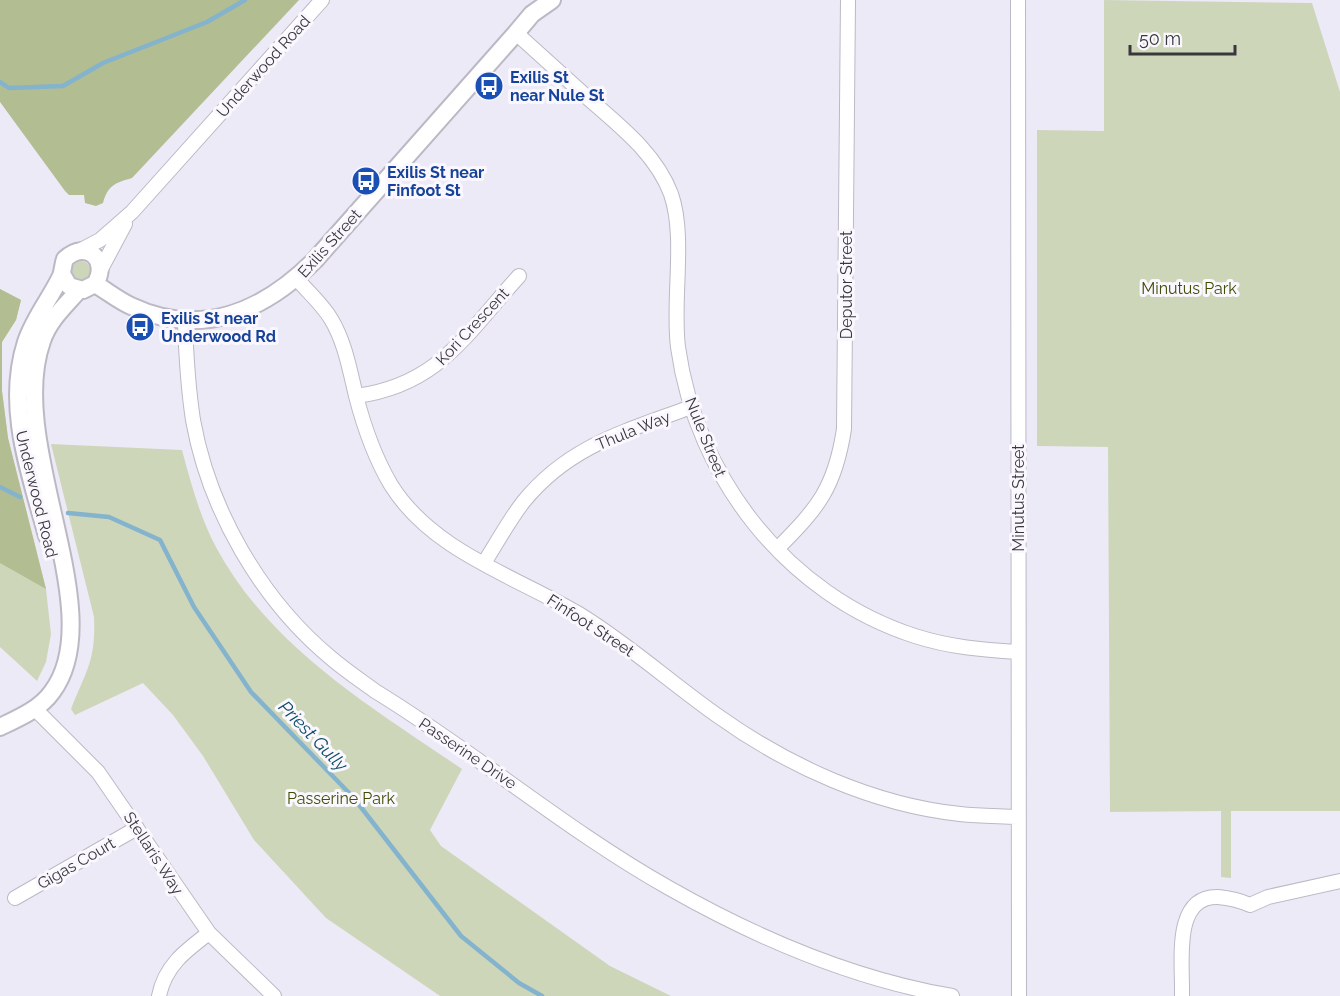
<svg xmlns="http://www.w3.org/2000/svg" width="1340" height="996" font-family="Raleway,sans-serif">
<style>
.green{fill:#ced6ba}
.forest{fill:#b2bd91}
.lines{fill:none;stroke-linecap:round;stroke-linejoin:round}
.stream{stroke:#84b3cd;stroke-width:4.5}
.minor-casing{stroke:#bcb9c5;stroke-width:16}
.tertiary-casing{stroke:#bcb9c5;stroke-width:20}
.minor{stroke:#fff;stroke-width:14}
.tertiary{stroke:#fff;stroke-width:16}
.labels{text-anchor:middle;stroke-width:6;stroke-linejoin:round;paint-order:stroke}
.street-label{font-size:16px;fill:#39373c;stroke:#faf8fe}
.transit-label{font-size:16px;font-weight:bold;fill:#164399;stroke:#faf8fe;text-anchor:start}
.park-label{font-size:16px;fill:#414d03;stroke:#faf8fe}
.water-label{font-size:18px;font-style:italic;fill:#0d4b65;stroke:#faf8fe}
</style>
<rect width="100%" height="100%" fill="#edeaf7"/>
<!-- green -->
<path class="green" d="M 1104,0 L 1312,3 L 1340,92 L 1340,811 L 1231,811 L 1231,878 L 1221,877 L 1221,811 L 1110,812 L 1108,447 L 1037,446 L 1037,130 L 1104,131 Z
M71 271a10 10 0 1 1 20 0a10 10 0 1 1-20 0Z
M 0,289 L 21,300 L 16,320 L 2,342 L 2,391 L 8,438 L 46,589 L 51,634 L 46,662 L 37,681 L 0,647 Z
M 51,444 L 182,450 C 191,483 200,518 217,549 C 271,648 371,707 462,769 L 430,830 L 441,846 L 610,966 L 671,996 L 440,996 L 326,918 L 254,840 L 203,756 L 173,715 L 143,683 L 75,715 L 71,709 C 86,671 96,661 94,617 Z"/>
<!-- forest -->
<path class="forest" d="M 0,0 L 299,0 L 132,178 C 115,183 108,185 103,203 L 96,206 L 85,203 L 84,195 L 69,195 L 65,191 L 0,102 Z
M 0,289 L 21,300 L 16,320 L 2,342 L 2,391 L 8,438 L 46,589 L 0,563 Z"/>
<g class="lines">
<!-- stream -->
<path class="stream" d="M 0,82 L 9,88 L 63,86 L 103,63 L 207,22 L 245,0
M 0,487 L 20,497
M 68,513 L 109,517 L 160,540 L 194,607 L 251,692 L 353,797 L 461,936 L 519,983 L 542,996"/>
<!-- minor casing -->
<g class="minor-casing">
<path id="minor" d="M 1018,0 L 1019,996
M 516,33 C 540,55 565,77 589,99 C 621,127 656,154 671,194 C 686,237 672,300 678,347 C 696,478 788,595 915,636 C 949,647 983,650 1018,652
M 79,251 L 100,240 L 132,212 L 322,0
M 101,269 L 125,224
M 297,279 C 308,292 322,304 331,319 C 345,342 350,371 356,396 C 364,427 375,458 391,485 C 432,551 515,576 579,614 C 628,644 671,683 718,716 C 788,766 874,805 960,814 C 979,816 998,816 1017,817
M 185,320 C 186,354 188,387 193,420 C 209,510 261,600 331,658 C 345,670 360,680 375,691 C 475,752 566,830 669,888 C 757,938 853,979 952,996
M 356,396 C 439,385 467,333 519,276
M 777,549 C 818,508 835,488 844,429 L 848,0
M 484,563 C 497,543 509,520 524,501 C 570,445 627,431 691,407
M 35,709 L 98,772 L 209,933 L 274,996
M 15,898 L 137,828
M 159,996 C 165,966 185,951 209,933
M 1182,996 C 1183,963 1172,896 1218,897 C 1230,898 1239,900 1250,905 L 1268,897 L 1340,881"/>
</g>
<!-- tertiary casing -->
<g class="tertiary-casing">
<path id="tertiary" d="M 95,284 C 107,291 118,300 131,306 C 201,339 264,311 315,260 L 516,33 L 532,14 L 552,0
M 47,536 C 30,473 5,407 26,342 C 34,318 50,299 61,276 C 63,271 63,264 65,259 C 86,239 110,260 95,284 L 83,290 L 69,286 L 62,274
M 0,727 C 19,718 40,709 52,692 C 112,612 5,445 42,341 C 49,320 65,306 79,290"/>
</g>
<!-- minor -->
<use href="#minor" class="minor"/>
<!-- tertiary -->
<use href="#tertiary" class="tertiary"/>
</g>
<!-- icons -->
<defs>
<g id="bus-disc" transform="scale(1.5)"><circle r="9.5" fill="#1a4fb4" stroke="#faf8fe"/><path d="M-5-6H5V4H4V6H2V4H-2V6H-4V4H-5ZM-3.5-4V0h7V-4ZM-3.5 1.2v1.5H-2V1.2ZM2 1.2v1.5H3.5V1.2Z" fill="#fff"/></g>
</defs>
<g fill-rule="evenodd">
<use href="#bus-disc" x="489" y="86"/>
<use href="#bus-disc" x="366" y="181"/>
<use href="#bus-disc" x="140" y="327"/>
</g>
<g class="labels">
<!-- street labels -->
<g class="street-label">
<text transform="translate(263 66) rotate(-48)" y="6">Underwood Road</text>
<text transform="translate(329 243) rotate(-48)" y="6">Exilis Street</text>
<text transform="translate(846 285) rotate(-90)" y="6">Deputor Street</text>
<text transform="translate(472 326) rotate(-47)" y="6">Kori Crescent</text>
<text transform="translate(633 430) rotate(-22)" y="6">Thula Way</text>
<text transform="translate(706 437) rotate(68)" y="6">Nule Street</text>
<text transform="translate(37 494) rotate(76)" y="6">Underwood Road</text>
<text transform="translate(1018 498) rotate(-90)" y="6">Minutus Street</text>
<text transform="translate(591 625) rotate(33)" y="6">Finfoot Street</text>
<text transform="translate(468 753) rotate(34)" y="6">Passerine Drive</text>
<text transform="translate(154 853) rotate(57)" y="6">Stellaris Way</text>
<text transform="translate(76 863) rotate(-30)" y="6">Gigas Court</text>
</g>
<!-- transit labels -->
<g class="transit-label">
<text x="510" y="83">Exilis St<tspan x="510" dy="18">near Nule St</tspan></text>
<text x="387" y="178">Exilis St near<tspan x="387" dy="18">Finfoot St</tspan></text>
<text x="161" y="324">Exilis St near<tspan x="161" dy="18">Underwood Rd</tspan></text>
</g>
<!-- park labels -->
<g class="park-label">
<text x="1189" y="294">Minutus Park</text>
<text x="341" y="804">Passerine Park</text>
</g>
<!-- water labels -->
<g class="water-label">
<text transform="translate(313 736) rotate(46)" y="6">Priest Gully</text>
</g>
</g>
<!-- scale -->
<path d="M1130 45v9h105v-9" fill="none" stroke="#39373c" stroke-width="3"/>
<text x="1139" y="45" font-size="18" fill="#39373c" stroke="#faf8fe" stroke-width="4.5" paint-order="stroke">50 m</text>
</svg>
